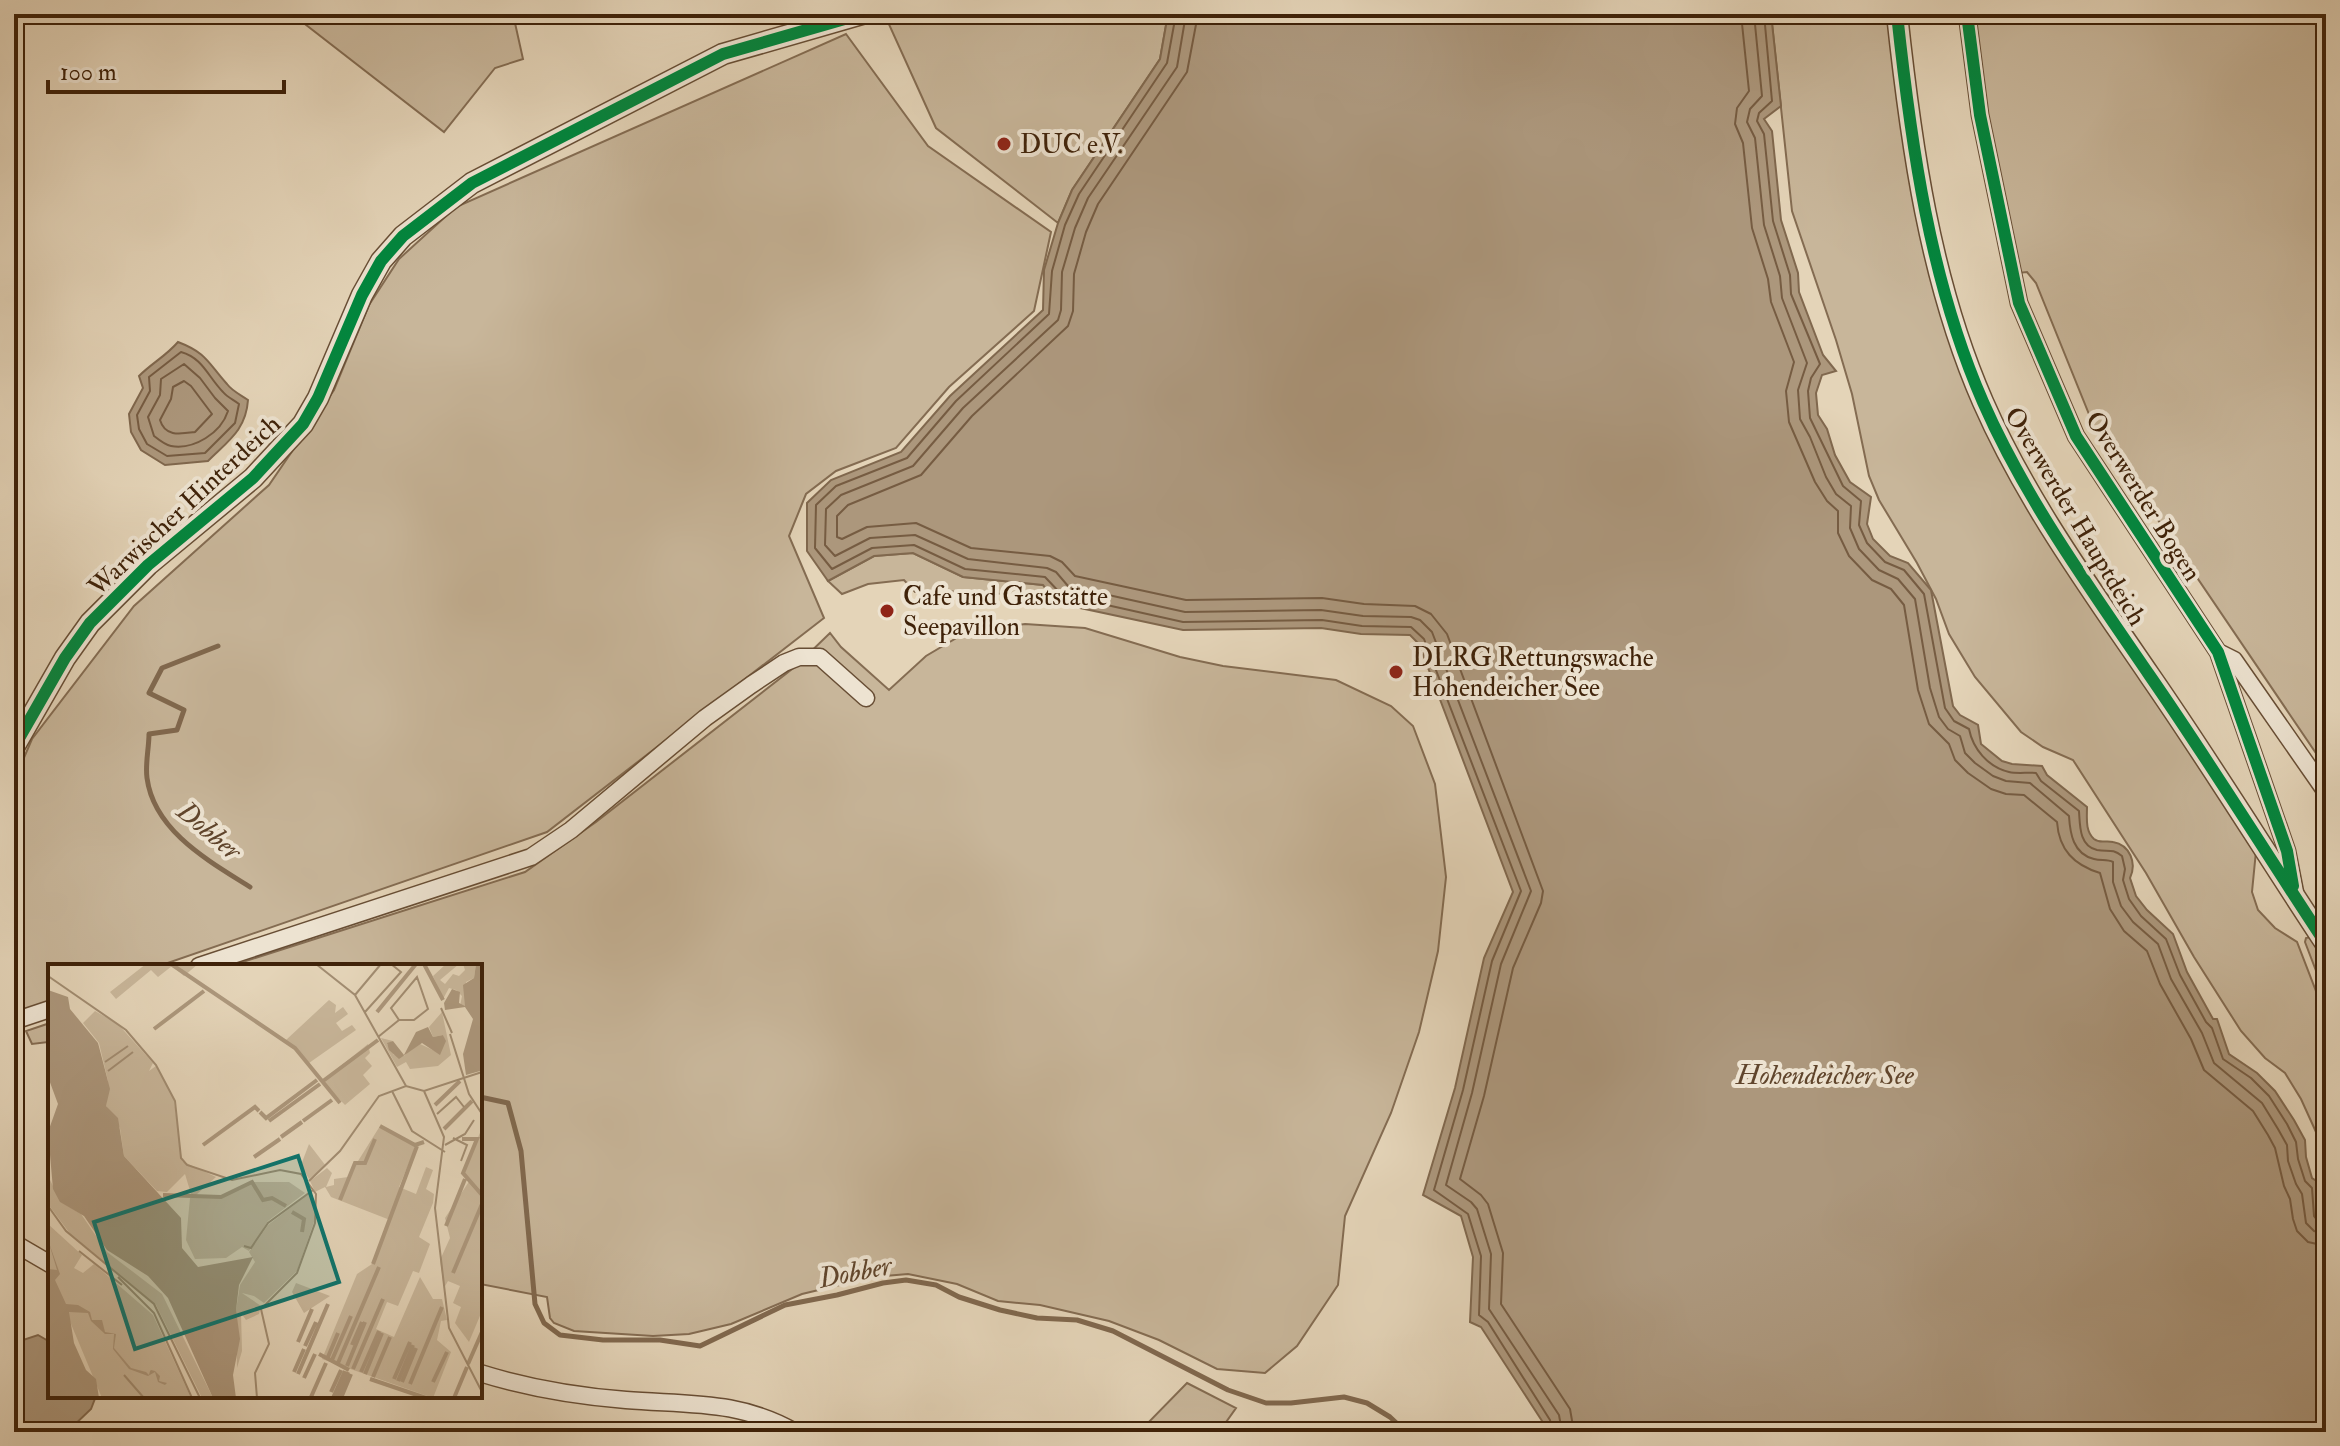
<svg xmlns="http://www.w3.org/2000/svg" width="2340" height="1446" font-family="'IM FELL Double Pica',serif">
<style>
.green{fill:#c8b69a;stroke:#846c52;stroke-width:2}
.water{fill:#ac977c;stroke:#80684e;stroke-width:2}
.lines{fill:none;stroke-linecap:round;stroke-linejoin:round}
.shore{stroke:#765c42;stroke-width:2}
.stream{stroke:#80684e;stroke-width:5}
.minor-casing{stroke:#684e35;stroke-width:19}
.tertiary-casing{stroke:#684e35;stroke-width:23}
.minor{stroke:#ede3d1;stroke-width:16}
.tertiary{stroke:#ede3d1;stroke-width:20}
.cycleway-casing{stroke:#ede3d1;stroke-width:17}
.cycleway{stroke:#00873e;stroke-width:12}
.poi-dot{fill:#8f2418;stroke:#ede3d1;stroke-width:3}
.labels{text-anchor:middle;stroke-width:8;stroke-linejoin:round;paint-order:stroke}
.poi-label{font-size:26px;fill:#3f2209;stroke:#ede3d1;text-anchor:start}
.street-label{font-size:26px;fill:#3f2209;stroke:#ede3d1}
.water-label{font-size:28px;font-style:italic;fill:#60452c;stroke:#ede3d1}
.inset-river{fill:none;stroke:#ac977c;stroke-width:4}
.inset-road{fill:none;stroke:#a28d72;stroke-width:2}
.view{fill:#0f766e;fill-opacity:0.15;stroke:#0f766e;stroke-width:4}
.inset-edge{fill:none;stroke:#3f2209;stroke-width:4}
</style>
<rect width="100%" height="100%" fill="#e4d4b8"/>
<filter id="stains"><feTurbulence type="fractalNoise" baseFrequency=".0025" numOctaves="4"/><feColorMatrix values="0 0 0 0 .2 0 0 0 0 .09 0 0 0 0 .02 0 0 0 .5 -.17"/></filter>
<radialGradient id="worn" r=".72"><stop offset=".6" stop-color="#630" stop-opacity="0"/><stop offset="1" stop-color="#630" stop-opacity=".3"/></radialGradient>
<!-- green -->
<path class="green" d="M 292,14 L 513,14 L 523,59 L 495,68 L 444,132 Z
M 892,14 L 1083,14 L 1083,17 L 1121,18 L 1123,14 L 1168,14 L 1160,59 L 1072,190 L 1058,223 L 936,128 L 887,20 Z
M 1771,14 L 1890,14 L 1966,380 L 2256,851 L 2252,892 L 2258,910 L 2275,928 L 2297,942 L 2321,1004 L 2326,1003 L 2326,1154 L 2301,1099 L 2285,1073 L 2265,1058 L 2241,1031 L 2194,957 L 2146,873 L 2073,760 L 2043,747 L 2021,732 L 1975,677 L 1949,634 L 1936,599 L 1917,563 L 1879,500 L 1869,476 L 1852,394 L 1836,340 L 1792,211 Z
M 1975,14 L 2326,14 L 2326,768 L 2093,424 L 2036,283 L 2027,272 L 2018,273 L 1986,114 Z
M 846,34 L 928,146 L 1051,232 L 1034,311 L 949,387 L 896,448 L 836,471 L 806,494 L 789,536 L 824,618 L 547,832 L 159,966 L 50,966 L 50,1004 L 14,1016 L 14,781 L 32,739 L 134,606 L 269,485 L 334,390 L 369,305 L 399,259 L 456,207 Z
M 913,553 L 963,577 L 1043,585 L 1052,596 L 939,591 L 915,592 L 904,580 L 868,584 L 842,594 L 828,581 L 874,556 Z
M 1025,624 L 1085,628 L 1180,657 L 1223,666 L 1336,680 L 1391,706 L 1413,726 L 1435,784 L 1446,877 L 1438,951 L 1419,1032 L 1391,1113 L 1345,1216 L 1338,1285 L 1297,1346 L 1265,1373 L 1217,1369 L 1159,1340 L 1109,1321 L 1040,1305 L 998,1301 L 957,1284 L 908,1274 L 873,1277 L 802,1294 L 731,1324 L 689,1334 L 653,1336 L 574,1331 L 554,1323 L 550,1318 L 547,1297 L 480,1284 L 480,966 L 230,966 L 525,872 L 596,822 L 796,666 L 830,633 L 841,647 L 889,690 L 926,656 L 965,633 Z
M 2311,937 L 2326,957 L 2326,997 L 2305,942 L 2306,938 Z
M 50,1023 L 50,1045 L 48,1042 L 32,1044 L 26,1031 Z
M 1187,1383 L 1236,1408 L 1219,1432 L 1043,1432 L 1127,1432 L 1146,1425 Z"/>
<!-- water -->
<path class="water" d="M 1168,14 L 1771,14 L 1781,106 L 1764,119 L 1772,131 L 1781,220 L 1798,273 L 1799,292 L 1823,355 L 1836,371 L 1822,375 L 1816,393 L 1818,415 L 1827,429 L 1835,455 L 1850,482 L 1871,497 L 1867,524 L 1873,539 L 1890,556 L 1908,563 L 1931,590 L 1953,706 L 1960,715 L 1978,725 L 1981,744 L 2002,761 L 2012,764 L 2042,766 L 2047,775 L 2087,807 C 2087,818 2085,831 2094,839 C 2100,844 2105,840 2113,842 C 2130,845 2137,863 2130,878 L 2136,896 L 2147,910 L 2173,934 L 2187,972 L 2213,1019 L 2217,1019 L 2229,1054 L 2257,1073 L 2275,1091 L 2294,1120 L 2305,1140 L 2306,1157 L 2312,1178 L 2318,1182 L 2323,1218 L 2326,1222 L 2326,1432 L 1544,1432 L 1544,1424 L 1481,1327 L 1470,1322 L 1473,1257 L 1461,1216 L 1423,1195 L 1455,1088 L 1484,958 L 1513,892 L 1419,644 L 1410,635 L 1361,634 L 1321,628 L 1183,630 L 1057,603 L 1043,585 L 963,577 L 913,553 L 874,556 L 828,581 L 807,551 L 807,503 L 831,480 L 901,452 L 950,396 L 1043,310 L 1044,270 L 1058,223 L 1072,190 L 1160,59 Z
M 178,342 C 207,353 208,363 227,384 C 232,391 241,395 248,400 C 246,430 228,441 208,461 L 165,465 L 141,450 L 131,432 L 129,414 L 143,388 L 139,376 C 152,363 166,356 178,342 Z
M 38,1335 L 50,1342 L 50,1396 L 96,1396 L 91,1409 L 67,1432 L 14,1432 L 14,1343 Z"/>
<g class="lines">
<!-- shore -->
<path class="shore" d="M 1176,14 L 1167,63 L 1079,194 L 1065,225 L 1052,271 L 1049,314 L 956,401 L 907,458 L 836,486 L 816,505 L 815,548 L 832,569 L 872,548 L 914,545 L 965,569 L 1045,577 L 1062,595 L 1183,622 L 1322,620 L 1362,626 L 1411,627 L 1424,639 L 1521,891 L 1492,961 L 1463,1090 L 1434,1190 L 1468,1214 L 1481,1256 L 1479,1315 L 1488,1322 L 1550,1420 L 1552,1432
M 1186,14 L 1177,67 L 1088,198 L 1075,228 L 1062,272 L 1061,310 L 1058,320 L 963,408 L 913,466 L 841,495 L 826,509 L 825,545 L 835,556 L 870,538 L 915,535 L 968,559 L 1047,568 L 1056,572 L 1068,586 L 1185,612 L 1321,610 L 1363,616 L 1411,617 L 1420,620 L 1432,632 L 1531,891 L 1501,964 L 1472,1093 L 1446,1185 L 1471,1202 L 1477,1209 L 1491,1254 L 1489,1309 L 1559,1415 L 1562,1432
M 1198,14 L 1187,72 L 1098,204 L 1086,232 L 1074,274 L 1073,311 L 1068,326 L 972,416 L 921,475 L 848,505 L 837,516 L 837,537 L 842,539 L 867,527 L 916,523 L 971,548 L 1050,556 L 1062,562 L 1075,576 L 1186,600 L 1322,598 L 1364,604 L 1415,606 L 1431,614 L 1447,634 L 1543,891 L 1541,903 L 1513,968 L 1484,1096 L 1460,1179 L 1481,1195 L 1488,1204 L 1503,1253 L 1501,1304 L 1570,1409 L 1574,1432
M 1741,14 L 1749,91 L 1737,108 L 1735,124 L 1743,143 L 1752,228 L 1768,279 L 1771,302 L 1794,362 L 1786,391 L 1789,422 L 1815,482 L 1827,501 L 1838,511 L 1838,533 L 1849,556 L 1872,580 L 1891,589 L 1904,605 L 1918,690 L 1929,724 L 1949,744 L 1955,760 L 1968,773 L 1991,789 L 2006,794 L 2024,795 L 2057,822 C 2059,850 2074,865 2100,873 L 2110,909 L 2124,931 L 2147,951 L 2160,984 L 2191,1039 L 2204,1070 L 2253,1111 L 2268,1135 L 2275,1148 L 2284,1186 L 2290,1199 L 2293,1219 L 2297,1231 L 2308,1242 L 2326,1246
M 1754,14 L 1762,96 L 1750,109 L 1747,122 L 1755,138 L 1764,225 L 1780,276 L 1782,298 L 1807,363 L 1798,390 L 1800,419 L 1810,437 L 1826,477 L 1836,494 L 1851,506 L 1850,528 L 1859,549 L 1879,570 L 1898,579 L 1915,599 L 1930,688 L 1939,717 L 1948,729 L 1960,736 L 1965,753 L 1975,763 L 1993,776 L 2006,781 L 2030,783 L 2069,816 C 2070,833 2073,854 2094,859 C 2101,861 2107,859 2113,862 L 2113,882 L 2121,906 L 2133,922 L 2158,944 L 2171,979 L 2202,1033 L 2214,1063 L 2262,1103 L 2278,1129 L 2287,1145 L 2288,1161 L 2296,1184 L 2302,1194 L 2306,1223 L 2314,1231 L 2326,1234
M 1764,14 L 1772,101 L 1759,113 L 1757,121 L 1764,134 L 1773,221 L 1790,275 L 1791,294 L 1820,364 L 1811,378 L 1808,391 L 1810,418 L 1843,486 L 1861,501 L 1859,525 L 1867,543 L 1885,562 L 1904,570 L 1924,594 L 1945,708 L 1954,721 L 1969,729 C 1973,749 1988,767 2009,772 C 2018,774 2028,772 2036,773 L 2041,781 L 2079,811 C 2080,825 2079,846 2097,850 C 2108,852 2112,848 2122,856 L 2125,869 L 2123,880 L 2129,899 L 2141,916 L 2166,939 L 2180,975 L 2206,1022 L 2212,1028 L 2223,1059 L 2251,1078 L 2269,1096 L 2287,1124 L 2296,1142 L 2298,1159 L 2305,1181 L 2312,1188 L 2314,1216 L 2319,1222 L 2326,1224
M 181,352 C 203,358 208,377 223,392 C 227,397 234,400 239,404 L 235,423 L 205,453 L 167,456 L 147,444 L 139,429 L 137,415 L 150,391 L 149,377 Z
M 184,364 L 200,378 L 215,398 L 228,411 C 221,433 194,450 171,446 C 165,445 159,440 154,436 L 148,417 L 160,395 L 161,379 Z
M 184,381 L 191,386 L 212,414 L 195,432 C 180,434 165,437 160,420 L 171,399 L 173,387 Z"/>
<!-- stream -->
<path class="stream" d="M 218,646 L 162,668 L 149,693 L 184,710 L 177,730 L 149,734 C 149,748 145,764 147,778 C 154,831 209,861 250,887
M 480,1097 L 508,1103 L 521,1151 L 535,1304 L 544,1323 L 560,1335 L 603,1340 L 660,1340 L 700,1346 L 785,1305 L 837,1295 L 883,1283 L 906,1280 L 936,1285 L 959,1297 L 1000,1310 L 1037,1318 L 1077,1320 L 1113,1331 L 1228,1390 L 1266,1403 L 1291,1403 L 1344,1397 L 1367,1403 L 1390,1417 L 1406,1432"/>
<!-- minor casing -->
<g class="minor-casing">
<path id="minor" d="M 1967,14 L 1980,115 L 2019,303 L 2076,436 L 2218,652 L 2287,851 L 2295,892
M 2218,652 L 2234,660 L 2326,792
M 199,966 L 531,857 L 571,830 L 705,718 L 751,685 L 784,663 L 799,657 L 820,657 L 866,698
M 14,1021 L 50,1009
M 14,1243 L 50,1264
M 480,1373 C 528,1388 576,1396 626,1400 C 689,1405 739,1400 795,1432"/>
</g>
<!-- tertiary casing -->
<g class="tertiary-casing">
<path id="tertiary" d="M 1897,14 C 1911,145 1930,281 1983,402 C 2026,500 2090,588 2150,676 C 2211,764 2267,855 2326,944
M 14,747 L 65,658 L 90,623 L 148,565 L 253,478 L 303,424 L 318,398 L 362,295 L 381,261 L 403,236 L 472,183 L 723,54 L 862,14"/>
</g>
<!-- minor -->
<use href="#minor" class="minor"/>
<!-- tertiary -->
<use href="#tertiary" class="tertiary"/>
<!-- cycleway casing -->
<g class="cycleway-casing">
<path id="cycleway" d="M 1897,14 C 1911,145 1930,281 1983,402 C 2026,500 2090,588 2150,676 C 2211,764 2267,855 2326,944
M 1967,14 L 1980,115 L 2019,303 L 2076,436 L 2218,652 L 2287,851 L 2293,886
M 14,747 L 65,658 L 90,623 L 148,565 L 253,478 L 303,424 L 318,398 L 362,295 L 381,261 L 403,236 L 472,183 L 723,54 L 862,14"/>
</g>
<!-- cycleway -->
<use href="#cycleway" class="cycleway"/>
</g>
<!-- markers -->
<g class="poi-dot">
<circle cx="1004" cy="144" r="8"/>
<circle cx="887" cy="611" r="8"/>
<circle cx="1396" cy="672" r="8"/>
</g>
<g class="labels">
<!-- poi labels -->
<g class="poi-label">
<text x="1020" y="153">DUC e.V.</text>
<text x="903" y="605">Cafe und Gaststätte<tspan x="903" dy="30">Seepavillon</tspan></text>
<text x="1412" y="666">DLRG Rettungswache<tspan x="1412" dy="30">Hohendeicher See</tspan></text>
</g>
<!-- street labels -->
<g class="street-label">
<text transform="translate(2144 496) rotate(58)" y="9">Overwerder Bogen</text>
<text transform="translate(184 505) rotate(-43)" y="9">Warwischer Hinterdeich</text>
<text transform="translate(2076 516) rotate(59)" y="9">Overwerder Hauptdeich</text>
</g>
<!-- water labels -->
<g class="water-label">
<text transform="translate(210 830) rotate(40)" y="10">Dobber</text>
<text x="1825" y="1084">Hohendeicher See</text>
<text transform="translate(855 1271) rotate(-11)" y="10">Dobber</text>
</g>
</g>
<!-- overview -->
<g transform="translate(48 964)">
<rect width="434" height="434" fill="#e4d4b8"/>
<path d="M 98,0 L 150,0 L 136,12 L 124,2 L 110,13 L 103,6 L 68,35 L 62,28 ZM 398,0 L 411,0 L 392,16 L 397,20 L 405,10 L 411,12 L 417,6 L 415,0 L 428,0 L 426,14 L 418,18 L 417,42 L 412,42 L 414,32 L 408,26 L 401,24 L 395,35 L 385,12 ZM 281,36 L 288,41 L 287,49 L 295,43 L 300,50 L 288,59 L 294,67 L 304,61 L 308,66 L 261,99 L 238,76 ZM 47,47 L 70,60 L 105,99 L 101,107 L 108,102 L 112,108 L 126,136 L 134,197 L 168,213 L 148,231 L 143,230 L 137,210 L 119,228 L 109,227 L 76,192 L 72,164 L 58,142 L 60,117 L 51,79 L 35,59 ZM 394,48 L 403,91 L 390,102 L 362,105 L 358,98 L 349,103 L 333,74 L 345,77 L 339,80 L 346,91 L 356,92 L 370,79 L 391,89 L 397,77 L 395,71 L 385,73 L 381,63 ZM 320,80 L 322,89 L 317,94 L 324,102 L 315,111 L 322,120 L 297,141 L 274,117 ZM 332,162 L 368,182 L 351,223 L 368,230 L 378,203 L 385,206 L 378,225 L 386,230 L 385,239 L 371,273 L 382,280 L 371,309 L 365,307 L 350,342 L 339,338 L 328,365 L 346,373 L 372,313 L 385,335 L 394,335 L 399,356 L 393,357 L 389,376 L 403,388 L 385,434 L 274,395 L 309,310 L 324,300 L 342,256 L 283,233 L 277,223 L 267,228 L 262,217 L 279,204 L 284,209 L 278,223 L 286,221 L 286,215 L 300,213 ZM 434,164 L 434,347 L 421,378 L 407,359 L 413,343 L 405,339 L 412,322 L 400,317 L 396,324 L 392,296 L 402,274 L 397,254 L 422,216 L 415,209 ZM 261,180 L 278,202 L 261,215 L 253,201 ZM 0,212 L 13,238 L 33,250 L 59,288 L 114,330 L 165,434 L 154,434 L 108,341 L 23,271 L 0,240 ZM 203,218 L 241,218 L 257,229 L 220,257 L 201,287 L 194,283 L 178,294 L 147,295 L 138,276 L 142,234 L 175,233 ZM 264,227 L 267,255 L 249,307 L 216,339 L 206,332 L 194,329 L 213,342 L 211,350 L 198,356 L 193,349 L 194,387 L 189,404 L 188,346 L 192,321 L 207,298 L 201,288 L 220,261 ZM 0,260 L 34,291 L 26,304 L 35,309 L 46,300 L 105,351 L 143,434 L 54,434 L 0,305 ZM 248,319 L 282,332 L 256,349 L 244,328 Z" fill="#c8b69a"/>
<path d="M 428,0 L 434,0 L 434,99 L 432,107 L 418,111 L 415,90 L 425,55 L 417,43 L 397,46 L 396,39 L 404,25 L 412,28 L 411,39 L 417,42 L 415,21 L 426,14 ZM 0,26 L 20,33 L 22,45 L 50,79 L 62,125 L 58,142 L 70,154 L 76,192 L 133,254 L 134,284 L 150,303 L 205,293 L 191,321 L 188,346 L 192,375 L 185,411 L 188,434 L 165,434 L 120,334 L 100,312 L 59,286 L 36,252 L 12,238 L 5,225 L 0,168 L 10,140 L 0,113 ZM 380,63 L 385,73 L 395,71 L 398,77 L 392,91 L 374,79 L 351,95 L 341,86 L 339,79 L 345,77 L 356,91 L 368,68 ZM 0,276 L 12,310 L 7,316 L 18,340 L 30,341 L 42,348 L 44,356 L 54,356 L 57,368 L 68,370 L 66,384 L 83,404 L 98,408 L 101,411 L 102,407 L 103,406 L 107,407 L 112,412 L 111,417 L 119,419 L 117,421 L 110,418 L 107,408 L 100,412 L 81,405 L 65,385 L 66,370 L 57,370 L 43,357 L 40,349 L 21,348 L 26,379 L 38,406 L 48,415 L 51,434 L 0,434 L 0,305 L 9,306 Z" fill="#ac977c"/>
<path class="inset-river" d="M 123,0 L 247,84 L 292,139M 376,0 L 395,36M 329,48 L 368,0M 106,65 L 156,27M 275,117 L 330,76M 387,141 L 412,117M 212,148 L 218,154 L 269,116M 221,157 L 272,120M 255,157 L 284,136M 332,162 L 367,181 L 376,178M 396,165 L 424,137M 233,173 L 254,158M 414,175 L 429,175 L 415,209 L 434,231M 155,181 L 207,143 L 211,147M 206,193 L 232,175M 115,231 L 173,233 L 204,218 L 215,236 L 224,234 L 238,242M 292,236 L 307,199 L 317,199 L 327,175M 244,248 L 256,255 L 254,268M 398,262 L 417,215M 325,300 L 369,182M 405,309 L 434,240M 250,378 L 264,345M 304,381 L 314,358M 257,382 L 268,358M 271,390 L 301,406M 280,393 L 290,369M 284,396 L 303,352M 290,399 L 331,303M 420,400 L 434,368M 299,402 L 317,358M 305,405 L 335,335M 246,408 L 256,385M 313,408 L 331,367M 250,410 L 280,340M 317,410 L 334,369M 325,413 L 342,373M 256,414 L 267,390M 322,415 L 378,434M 346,415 L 362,378M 350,417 L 365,381M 354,418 L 368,384M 385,418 L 399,388M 362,420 L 394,343M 283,428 L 293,406M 263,433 L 278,399M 285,434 L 297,407M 289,434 L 300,408M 293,434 L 303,410M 406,434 L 419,403"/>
<path class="inset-road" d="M 268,0 L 307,31 L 358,122M 0,12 L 78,66 L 108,101 L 127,137 L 133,194 L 139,201 L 184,216 L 232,206 L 253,210 L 268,230 L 267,259 L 249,309 L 213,345 L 221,380 L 207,409 L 209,434M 369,13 L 380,45 L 366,56 L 351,56 L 343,44 ZM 307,31 L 333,0M 393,44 L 404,69M 317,48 L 353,8 L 343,0M 402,70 L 421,130 L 434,150M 330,73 L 351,56M 57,98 L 80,82M 60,107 L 85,88M 344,127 L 364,167 L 397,188M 376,127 L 396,173 L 387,244 L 401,364 L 434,428M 389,150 L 408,133 L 416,143M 405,174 L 419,181 L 413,197M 397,181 L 417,170 L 426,156M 261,217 L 292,187 L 331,132 L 358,122 L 376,127 L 434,108M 0,242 L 18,267 L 106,340 L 152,434M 196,282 L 203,284 L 220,259 L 265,226M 31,287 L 74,321M 70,313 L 106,349 L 144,434M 76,411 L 96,434"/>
<path class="view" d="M 250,192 L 291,318 L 87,385 L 46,258 Z"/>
<rect width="434" height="434" class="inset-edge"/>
</g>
<!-- margin -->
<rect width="2340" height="1446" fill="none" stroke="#e4d4b8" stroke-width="48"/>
<rect x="16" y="16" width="2308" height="1414" fill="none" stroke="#3f2209" stroke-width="4"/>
<rect x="24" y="24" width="2292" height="1398" fill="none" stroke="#3f2209" stroke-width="2"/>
<!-- scale -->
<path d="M48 80v12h236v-12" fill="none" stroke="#3f2209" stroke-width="4"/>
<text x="60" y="80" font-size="24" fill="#3f2209" stroke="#ede3d1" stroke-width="6" paint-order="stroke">100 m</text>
<rect width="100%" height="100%" filter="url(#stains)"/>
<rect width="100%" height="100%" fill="url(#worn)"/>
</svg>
